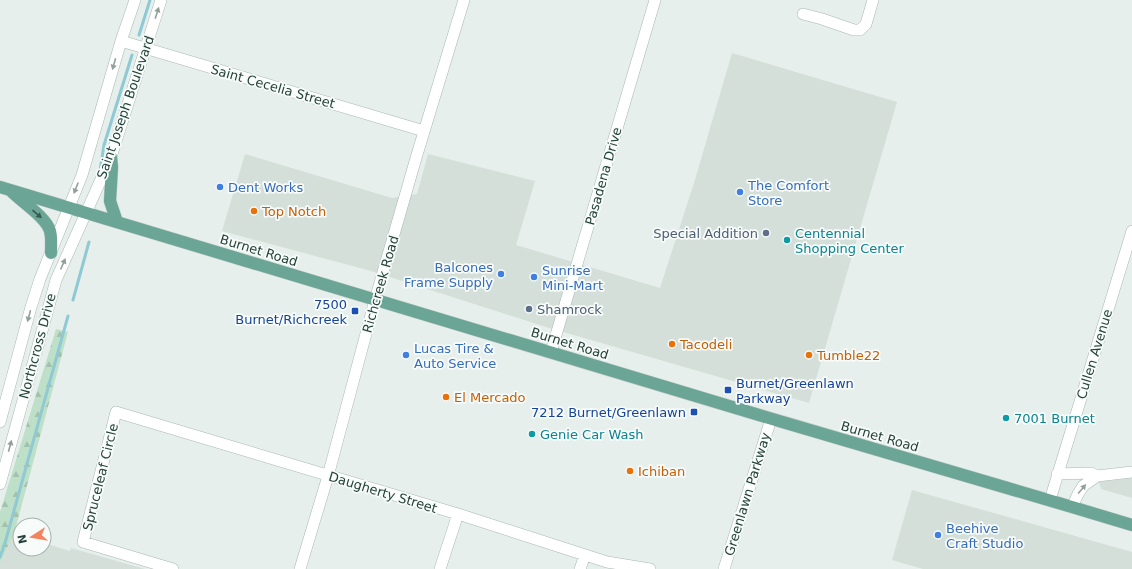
<svg xmlns="http://www.w3.org/2000/svg" width="1132" height="569" font-family="'DejaVu Sans',sans-serif">
<style>
.built{fill:#d4dfda}
.forest{fill:url(#forest-firs)}
.lines{fill:none;stroke-linecap:round;stroke-linejoin:round}
.stream{stroke:#8ec9d4;stroke-width:3}
.minor-casing{stroke:#a8b8b2;stroke-width:12}
.major-casing{stroke:#c2cac8;stroke-width:13}
.minor{stroke:#fff;stroke-width:11}
.major{stroke:#6aa596;stroke-width:12}
.oneway{fill:#92a09c}
.oneway2{fill:#365b51}
.shop-dot{fill:#3f7fe0;stroke:#f7fbf9;stroke-width:1.5}
.food-dot{fill:#e8710a;stroke:#f7fbf9;stroke-width:1.5}
.service-dot{fill:#5c6f8a;stroke:#f7fbf9;stroke-width:1.5}
.culture-dot{fill:#0f9aa8;stroke:#f7fbf9;stroke-width:1.5}
.transit-dot{fill:#1a4fb4;stroke:#f7fbf9;stroke-width:1.5}
.labels{text-anchor:middle;stroke-width:3.5;stroke-linejoin:round;paint-order:stroke}
.street-label{font-size:13px;fill:#24423a;stroke:#f7fbf9}
.shop-label{font-size:13px;fill:#366cbe;stroke:#f7fbf9;text-anchor:start}
.food-label{font-size:13px;fill:#c56008;stroke:#f7fbf9;text-anchor:start}
.service-label{font-size:13px;fill:#4e5e75;stroke:#f7fbf9;text-anchor:end}
.culture-label{font-size:13px;fill:#0d838f;stroke:#f7fbf9;text-anchor:start}
.transit-label{font-size:13px;fill:#164399;stroke:#f7fbf9;text-anchor:end}
</style>
<defs>
<pattern id="forest-firs" width="22" height="20" patternUnits="userSpaceOnUse"><rect width="22" height="20" fill="#bfe0c8"/><path d="M5 1l3.5 6h-7zM16 11l3.5 6h-7z" fill="#a4c1ad"/></pattern>
</defs>
<rect width="100%" height="100%" fill="#e6efeb"/>
<!-- built -->
<path class="built" d="M 732,53 L 897,102 L 809,403 L 546,327 L 371,271 L 222,231 L 245,154 L 392,198 L 417,194 L 428,154 L 535,181 L 516,245 L 660,288 L 694,183 Z
M 1132,478 L 1132,498 L 1101,489 L 1099,482 Z
M 912,490 L 1132,552 L 1132,569 L 923,569 L 892,560 Z
M 14,534 L 20,536 L 20,549 L 44,549 L 44,543 L 70,551 L 71,548 L 145,569 L 0,569 L 0,563 Z"/>
<!-- forest -->
<path class="forest" d="M 56,329 L 68,332 L 14,534 L 0,563 L 0,512 Z"/>
<g class="lines">
<!-- stream -->
<path class="stream" d="M 139,35 L 150,0
M 100,171 L 104,145 L 132,55
M 73,300 L 89,242
M 0,557 L 5,543 L 68,316"/>
<!-- minor casing -->
<g class="minor-casing">
<path id="minor" d="M 803,14 L 822,19 L 854,30 L 860,30 L 866,24 L 873,0
M 121,41 L 424,131
M 551,352 L 655,0
M 0,422 L 31,307 L 40,279 L 82,175 L 121,41 L 135,0
M 1057,474 L 1091,473 L 1097,476 L 1132,472
M 0,484 L 56,280 L 111,157 L 161,0
M 1050,500 L 1132,231
M 1072,507 L 1078,494 L 1083,486 L 1097,476
M 173,569 L 83,542 L 116,412 L 458,514 L 607,562 L 650,569
M 300,569 L 328,476 L 375,300 L 416,158 L 464,0
M 440,569 L 458,514
M 580,569 L 585,555
M 724,569 L 771,419"/>
</g>
<!-- major casing -->
<g class="major-casing">
<path id="major" d="M 111,157 L 112,167 L 110,201 L 117,222
M 0,187 L 759,415 L 1072,507 L 1132,525
M 12,192 C 22,202 46,217 50,231 C 52,238 51,246 51,253"/>
</g>
<!-- minor -->
<use href="#minor" class="minor"/>
<!-- major -->
<use href="#major" class="major"/>
</g>
<!-- one-way arrows -->
<defs><path id="oneway-solid" d="M-6-.8H1V-3.2L6.5 0L1 3.2V.8H-6Z"/></defs>
<g class="oneway">
<use href="#oneway-solid" transform="translate(157 13) rotate(-72)"/>
<use href="#oneway-solid" transform="translate(114 64) rotate(106)"/>
<use href="#oneway-solid" transform="translate(76 188) rotate(112)"/>
<use href="#oneway-solid" transform="translate(63 264) rotate(-66)"/>
<use href="#oneway-solid" transform="translate(29 316) rotate(105)"/>
<use href="#oneway-solid" transform="translate(10 446) rotate(-75)"/>
<use href="#oneway-solid" transform="translate(1082 489) rotate(-50)"/>
</g>
<use class="oneway2" href="#oneway-solid" transform="translate(37 214) rotate(41)"/>
<!-- markers -->
<g class="shop-dot">
<circle cx="220" cy="187" r="4"/>
<circle cx="740" cy="192" r="4"/>
<circle cx="501" cy="274" r="4"/>
<circle cx="534" cy="277" r="4"/>
<circle cx="406" cy="355" r="4"/>
<circle cx="938" cy="535" r="4"/>
</g>
<g class="food-dot">
<circle cx="254" cy="211" r="4"/>
<circle cx="672" cy="344" r="4"/>
<circle cx="809" cy="355" r="4"/>
<circle cx="446" cy="397" r="4"/>
<circle cx="630" cy="471" r="4"/>
</g>
<g class="service-dot">
<circle cx="766" cy="233" r="4"/>
<circle cx="529" cy="309" r="4"/>
</g>
<g class="culture-dot">
<circle cx="787" cy="240" r="4"/>
<circle cx="1006" cy="418" r="4"/>
<circle cx="532" cy="434" r="4"/>
</g>
<g class="transit-dot">
<rect x="351" y="307" width="8" height="8" rx="2"/>
<rect x="724" y="386" width="8" height="8" rx="2"/>
<rect x="690" y="408" width="8" height="8" rx="2"/>
</g>
<g class="labels">
<!-- street labels -->
<g class="street-label">
<text transform="translate(273 86) rotate(16)" y="5">Saint Cecelia Street</text>
<text transform="translate(125 107) rotate(-71)" y="5">Saint Joseph Boulevard</text>
<text transform="translate(603 176) rotate(-74)" y="5">Pasadena Drive</text>
<text transform="translate(259 250) rotate(17)" y="5">Burnet Road</text>
<text transform="translate(380 284) rotate(-74)" y="5">Richcreek Road</text>
<text transform="translate(570 343) rotate(17)" y="5">Burnet Road</text>
<text transform="translate(37 346) rotate(-75)" y="5">Northcross Drive</text>
<text transform="translate(1094 354) rotate(-73)" y="5">Cullen Avenue</text>
<text transform="translate(880 436) rotate(16)" y="5">Burnet Road</text>
<text transform="translate(100 477) rotate(-76)" y="5">Spruceleaf Circle</text>
<text transform="translate(383 492) rotate(17)" y="5">Daugherty Street</text>
<text transform="translate(747 494) rotate(-73)" y="5">Greenlawn Parkway</text>
</g>
<!-- shop labels -->
<g class="shop-label">
<text x="748" y="190">The Comfort<tspan x="748" dy="15">Store</tspan></text>
<text x="228" y="192">Dent Works</text>
<text x="493" y="272" text-anchor="end">Balcones<tspan x="493" dy="15">Frame Supply</tspan></text>
<text x="542" y="275">Sunrise<tspan x="542" dy="15">Mini-Mart</tspan></text>
<text x="414" y="353">Lucas Tire &amp;<tspan x="414" dy="15">Auto Service</tspan></text>
<text x="946" y="533">Beehive<tspan x="946" dy="15">Craft Studio</tspan></text>
</g>
<!-- food labels -->
<g class="food-label">
<text x="262" y="216">Top Notch</text>
<text x="680" y="349">Tacodeli</text>
<text x="817" y="360">Tumble22</text>
<text x="454" y="402">El Mercado</text>
<text x="638" y="476">Ichiban</text>
</g>
<!-- service labels -->
<g class="service-label">
<text x="758" y="238">Special Addition</text>
<text x="537" y="314" text-anchor="start">Shamrock</text>
</g>
<!-- culture labels -->
<g class="culture-label">
<text x="795" y="238">Centennial<tspan x="795" dy="15">Shopping Center</tspan></text>
<text x="1014" y="423">7001 Burnet</text>
<text x="540" y="439">Genie Car Wash</text>
</g>
<!-- transit labels -->
<g class="transit-label">
<text x="347" y="309">7500<tspan x="347" dy="15">Burnet/Richcreek</tspan></text>
<text x="736" y="388" text-anchor="start">Burnet/Greenlawn<tspan x="736" dy="15">Parkway</tspan></text>
<text x="686" y="417">7212 Burnet/Greenlawn</text>
</g>
</g>
<!-- north arrow -->
<g transform="translate(32 537) rotate(258)"><circle r="19" fill="#f7fbf9" stroke="#a3b1ad"/>
<path d="M0-3L7 15L0 10L-7 15Z" fill="#f4845f"/>
<text y="-6" font-size="11" font-weight="bold" text-anchor="middle" fill="#24423a">N</text>
</g>
</svg>
